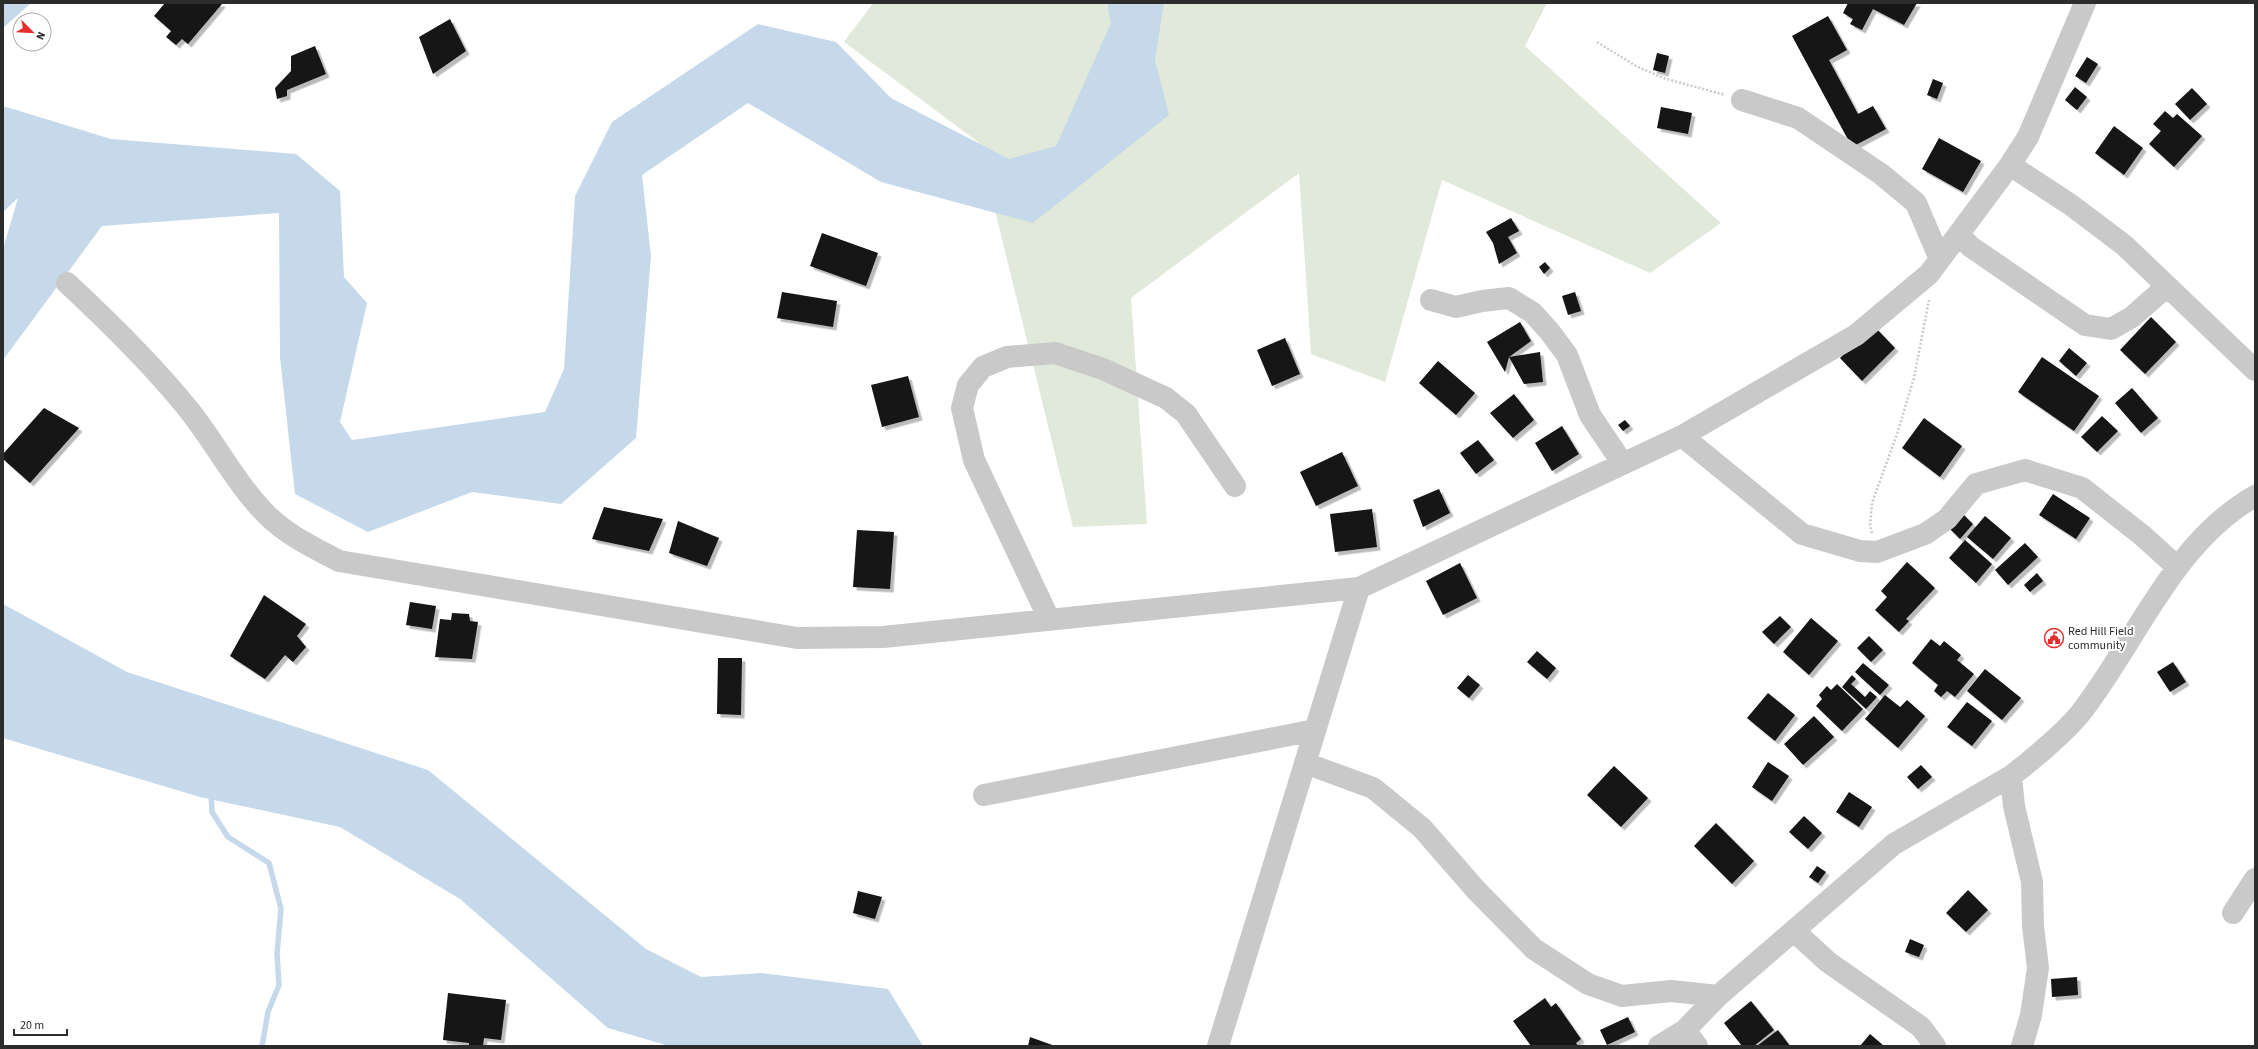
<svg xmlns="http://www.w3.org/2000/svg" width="2258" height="1049" font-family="'Source Sans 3',sans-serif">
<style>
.green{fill:#e1eada}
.water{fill:#c5d9eb}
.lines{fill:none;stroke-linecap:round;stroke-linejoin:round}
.stream{stroke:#c5d9eb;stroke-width:5.5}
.building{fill:#131313;filter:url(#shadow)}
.path{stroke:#c9c9c9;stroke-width:2.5;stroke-dasharray:2 2;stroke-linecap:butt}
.minor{stroke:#c9c9c9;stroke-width:22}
.labels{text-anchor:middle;stroke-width:4;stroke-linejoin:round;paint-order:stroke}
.poi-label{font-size:12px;fill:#2c2c2c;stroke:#fff;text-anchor:start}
</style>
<defs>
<filter id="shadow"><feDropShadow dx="3.5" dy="3.5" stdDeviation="0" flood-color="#0004"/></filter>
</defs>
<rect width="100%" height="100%" fill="#fff"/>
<!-- green -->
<path class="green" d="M 873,3 L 1547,3 L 1525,46 L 1721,223 L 1650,273 L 1442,180 L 1385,382 L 1311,354 L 1299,173 L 1131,298 L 1147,524 L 1073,527 L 978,142 L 844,42 Z"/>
<!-- water -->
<path class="water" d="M 3,3 L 31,3 L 3,28 Z
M 1107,3 L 1164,3 L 1155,60 L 1169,115 L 1033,223 L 881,182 L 748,103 L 642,175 L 651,256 L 636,438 L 561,504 L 472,492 L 368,532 L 295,494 L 280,357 L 279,213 L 102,226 L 3,360 L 3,249 L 18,198 L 3,212 L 3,106 L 111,139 L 296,154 L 340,191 L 344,277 L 367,303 L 340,422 L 352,440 L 545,412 L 564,369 L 575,196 L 612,122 L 758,24 L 836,42 L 891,98 L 1009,159 L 1056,146 L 1111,23 Z
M 3,604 L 127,672 L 428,770 L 646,949 L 701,977 L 762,973 L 888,989 L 923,1046 L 669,1046 L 608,1028 L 460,899 L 340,827 L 200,797 L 3,738 Z"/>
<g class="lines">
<!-- stream -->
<path class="stream" d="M 211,792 L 212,812 L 228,837 L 269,863 L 281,909 L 277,954 L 279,985 L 268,1012 L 262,1046"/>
</g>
<!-- building -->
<path class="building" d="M 165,3 L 221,3 L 222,4 L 188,44 L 182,39 L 176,45 L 166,37 L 171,31 L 154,16 Z
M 1848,3 L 1917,3 L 1904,25 L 1873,9 L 1862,30 L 1850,24 L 1853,19 L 1843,13 Z
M 1828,16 L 1847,50 L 1829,60 L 1858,114 L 1873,106 L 1886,129 L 1852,147 L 1792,36 Z
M 450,19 L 466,51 L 433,74 L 419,37 Z
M 315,46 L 326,74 L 287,90 L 287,96 L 277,99 L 275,88 L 291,71 L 291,56 Z
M 1657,53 L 1669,56 L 1665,73 L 1653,70 Z
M 2087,57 L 2098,64 L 2086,83 L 2075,76 Z
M 1933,79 L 1943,83 L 1937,99 L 1927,95 Z
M 2075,87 L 2087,97 L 2077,110 L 2065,100 Z
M 2192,88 L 2207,104 L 2190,120 L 2175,104 Z
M 1661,107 L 1692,113 L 1688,134 L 1657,128 Z
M 2165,111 L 2173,118 L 2177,114 L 2202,136 L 2174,167 L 2149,144 L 2161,131 L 2153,124 Z
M 2114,126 L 2143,148 L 2124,175 L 2095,153 Z
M 1939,138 L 1981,161 L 1963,192 L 1922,169 Z
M 1511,218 L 1519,231 L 1508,237 L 1517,253 L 1499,264 L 1493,243 L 1486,232 Z
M 822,233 L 878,253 L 866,286 L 810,266 Z
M 1545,262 L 1550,268 L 1544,274 L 1539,267 Z
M 782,292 L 837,301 L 833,327 L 777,318 Z
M 1575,292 L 1581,311 L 1568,315 L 1562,296 Z
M 2151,317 L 2176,342 L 2145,374 L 2120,350 Z
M 1520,322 L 1531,341 L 1509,357 L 1505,372 L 1487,342 Z
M 1873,325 L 1895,348 L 1862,381 L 1840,358 Z
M 1285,338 L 1300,374 L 1272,386 L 1257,350 Z
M 2069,348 L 2087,363 L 2076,376 L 2059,361 Z
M 1540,352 L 1543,382 L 1524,384 L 1509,357 Z
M 2042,357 L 2099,396 L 2074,431 L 2018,392 Z
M 1438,361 L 1475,393 L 1456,415 L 1419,383 Z
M 908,376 L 919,417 L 882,427 L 871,385 Z
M 2132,388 L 2158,418 L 2141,433 L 2115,403 Z
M 1514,394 L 1534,420 L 1513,438 L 1490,413 Z
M 44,408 L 79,428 L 30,483 L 3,459 L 3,454 Z
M 2102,416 L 2118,431 L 2097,452 L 2081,437 Z
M 1924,418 L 1962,446 L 1940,477 L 1902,448 Z
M 1625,420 L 1630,426 L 1623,431 L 1618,425 Z
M 1562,426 L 1579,454 L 1552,471 L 1535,443 Z
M 1478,440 L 1494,460 L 1476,474 L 1460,453 Z
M 1342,452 L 1358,486 L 1316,506 L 1300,472 Z
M 1439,489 L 1450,513 L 1423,527 L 1413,500 Z
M 2053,494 L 2090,518 L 2076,539 L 2039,515 Z
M 604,507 L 663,519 L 649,551 L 592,539 Z
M 1372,509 L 1377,547 L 1335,552 L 1330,514 Z
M 1961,512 L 1973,524 L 1960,539 L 1948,527 Z
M 1985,516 L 2011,538 L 1993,559 L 1967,537 Z
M 678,521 L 719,538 L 707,566 L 669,553 Z
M 857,530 L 894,532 L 890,589 L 853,587 Z
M 1965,540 L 1992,564 L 1976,583 L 1949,558 Z
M 2025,543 L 2038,557 L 2008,585 L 1995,570 Z
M 1907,562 L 1935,588 L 1906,619 L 1909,621 L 1899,632 L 1875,610 L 1887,597 L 1881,591 Z
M 1460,563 L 1477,598 L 1443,615 L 1426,581 Z
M 2037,573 L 2043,581 L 2030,592 L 2024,585 Z
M 264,595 L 306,624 L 297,636 L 306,647 L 293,662 L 285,655 L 265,679 L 230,656 Z
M 410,602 L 436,606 L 432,629 L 406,625 Z
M 452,613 L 469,614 L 470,621 L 478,622 L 472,659 L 435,657 L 440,619 L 451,620 Z
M 1780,616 L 1791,627 L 1774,644 L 1762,632 Z
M 1811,618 L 1838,641 L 1809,675 L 1783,652 Z
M 1869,636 L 1883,650 L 1871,662 L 1857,648 Z
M 1931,639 L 1940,646 L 1944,641 L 1961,655 L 1957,660 L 1974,674 L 1955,697 L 1947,691 L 1941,697 L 1934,691 L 1938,685 L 1912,663 Z
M 1537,651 L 1556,668 L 1547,679 L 1527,662 Z
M 718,658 L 742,658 L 741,715 L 717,714 Z
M 2173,662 L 2186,682 L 2170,692 L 2157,672 Z
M 1863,663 L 1889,685 L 1880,695 L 1855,672 Z
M 1985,669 L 2021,698 L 2002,720 L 1967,691 Z
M 1468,675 L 1480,685 L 1469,698 L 1457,688 Z
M 1852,675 L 1856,679 L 1851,684 L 1865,697 L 1870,691 L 1877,697 L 1866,709 L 1842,687 Z
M 1837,684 L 1863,709 L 1842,731 L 1816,706 L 1822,699 L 1819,695 L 1827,686 L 1831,690 Z
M 1768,693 L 1795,715 L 1775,741 L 1747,718 Z
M 1885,695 L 1900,707 L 1907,700 L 1925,716 L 1898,748 L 1865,719 Z
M 1967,702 L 1992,721 L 1972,746 L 1947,727 Z
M 1814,716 L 1834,737 L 1803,765 L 1784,744 Z
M 1768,762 L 1789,776 L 1772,801 L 1752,787 Z
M 1921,765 L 1932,777 L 1918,789 L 1907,777 Z
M 1614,766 L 1648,798 L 1621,827 L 1587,795 Z
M 1849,792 L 1872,807 L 1859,827 L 1836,812 Z
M 1804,816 L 1822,833 L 1808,849 L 1789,832 Z
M 1716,823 L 1754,861 L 1732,884 L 1694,846 Z
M 1817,866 L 1826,872 L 1818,883 L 1809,877 Z
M 1968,890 L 1988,910 L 1966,932 L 1946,913 Z
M 858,891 L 882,897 L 875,919 L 853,913 Z
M 1910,939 L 1924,945 L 1919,957 L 1905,952 Z
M 2077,977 L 2078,995 L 2052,997 L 2051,979 Z
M 448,993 L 506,1000 L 501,1040 L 484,1038 L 483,1046 L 469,1046 L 469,1043 L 443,1040 Z
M 1545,998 L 1551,1007 L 1556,1003 L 1581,1039 L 1576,1043 L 1578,1046 L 1531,1046 L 1513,1021 Z
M 1751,1001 L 1774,1030 L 1754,1046 L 1742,1046 L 1724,1023 Z
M 1628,1017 L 1635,1032 L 1607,1045 L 1600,1030 Z
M 1778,1030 L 1790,1046 L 1757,1046 Z
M 1870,1034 L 1884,1046 L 1860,1046 Z
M 1030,1037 L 1055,1046 L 1028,1046 Z"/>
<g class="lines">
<!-- path -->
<path class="path" d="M 1597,42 L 1636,66 L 1663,78 L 1725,95
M 1872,533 L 1870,525 L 1872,503 L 1897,434 L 1914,378 L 1929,300"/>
<!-- minor -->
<path class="minor" d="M 1742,100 L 1798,118 L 1881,174 L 1916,203 L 1939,257
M 2010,165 L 2071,205 L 2124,245 L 2255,370
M 1959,235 L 1971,247 L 2085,325 L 2111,329 L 2132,317 L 2166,287
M 67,283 C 110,323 152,364 189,410 C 216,444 236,484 267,515 C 287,535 314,548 339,561 L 797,638 L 883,637 L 1359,588 L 1682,436 L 1856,335 L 1929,274 L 2010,165 L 2028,137 L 2085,3
M 1431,300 L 1456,307 L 1482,301 L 1509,298 L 1533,313 L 1550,332 L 1567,355 L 1590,415 L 1623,464
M 1682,436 L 1802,534 L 1860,551 L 1877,552 L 1925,534 L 1947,519 L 1976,484 L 2025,470 L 2082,488 L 2143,536 L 2176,566
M 1049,619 L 974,460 L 962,408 L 968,385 L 983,367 L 1007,357 L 1055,353 L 1103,369 L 1166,398 L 1186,414 L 1235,486
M 1305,763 L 1373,788 L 1422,828 L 1476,890 L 1534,949 L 1588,984 L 1622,996 L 1671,991 L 1718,996
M 2011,776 L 2014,806 L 2032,882 L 2033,926 L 2038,968 L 2031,1015 L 2022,1046
M 984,795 L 1315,730
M 2233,913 L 2255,879
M 1794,931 L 1828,962 L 1921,1027 L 1935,1046
M 1685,1030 L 1697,1046
M 1218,1046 L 1359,588
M 1659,1046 L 1685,1030 L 1718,996 L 1894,844 L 2011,776 C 2031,761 2064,733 2079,715 C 2136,643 2172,543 2255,496"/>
</g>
<!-- icons -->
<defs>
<g id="civic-ring" transform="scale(1)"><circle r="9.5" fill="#fff" stroke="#e62f2c" stroke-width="1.5"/><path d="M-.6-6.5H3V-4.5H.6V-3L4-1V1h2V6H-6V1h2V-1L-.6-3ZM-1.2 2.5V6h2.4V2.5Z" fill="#e62f2c"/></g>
</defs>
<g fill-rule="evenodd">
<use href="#civic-ring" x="2054" y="638"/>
</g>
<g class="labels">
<!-- poi labels -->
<g class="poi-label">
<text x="2068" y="635">Red Hill Field<tspan x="2068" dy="14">community</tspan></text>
</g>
</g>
<!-- border -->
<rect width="2258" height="1049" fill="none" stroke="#2c2c2c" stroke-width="8"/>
<!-- north arrow -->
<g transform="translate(32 32) rotate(114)"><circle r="19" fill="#ffffff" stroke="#ababab"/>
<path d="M0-3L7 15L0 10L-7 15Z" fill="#e62f2c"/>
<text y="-6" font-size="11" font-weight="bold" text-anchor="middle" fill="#2c2c2c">N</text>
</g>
<!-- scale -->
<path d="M14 1029v6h53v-6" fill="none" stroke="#2c2c2c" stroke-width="2"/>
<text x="20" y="1029" font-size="12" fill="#2c2c2c" stroke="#ffffff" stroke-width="3" paint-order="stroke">20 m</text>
</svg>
